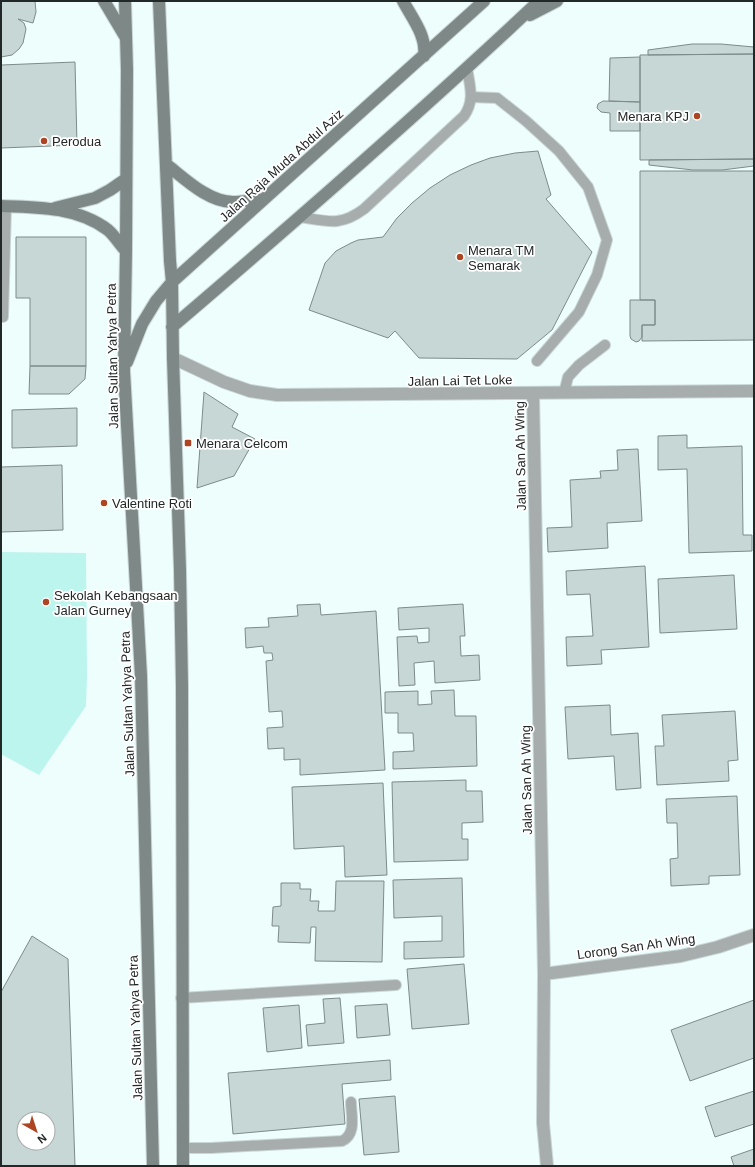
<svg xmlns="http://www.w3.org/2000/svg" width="755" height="1167" font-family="Helvetica,sans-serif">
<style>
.green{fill:#bcf5ee}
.building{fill:#c7d7d5;stroke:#7d8c8a;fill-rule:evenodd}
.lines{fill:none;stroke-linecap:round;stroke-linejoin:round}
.lane-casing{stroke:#c9d7d6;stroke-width:12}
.street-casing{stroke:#c9d7d6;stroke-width:14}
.secondary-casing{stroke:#c9d7d6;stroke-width:14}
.lane{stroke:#a6adac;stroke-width:10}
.street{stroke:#a6adac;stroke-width:12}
.secondary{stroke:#7e8887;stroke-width:12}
.poi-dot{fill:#ad4523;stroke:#fff;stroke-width:1.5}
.labels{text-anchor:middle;stroke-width:3.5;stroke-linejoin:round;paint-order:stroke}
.poi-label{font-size:13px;fill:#222827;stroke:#fff;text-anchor:start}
.street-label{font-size:13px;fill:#222827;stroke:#fff}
</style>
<rect width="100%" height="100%" fill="#eefefc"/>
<!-- green -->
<path class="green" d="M 1,552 L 86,553 L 87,676 L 86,706 L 39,775 L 1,754 Z"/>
<!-- building -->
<path class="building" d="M 1,1 L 35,1 L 36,12 L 33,23 L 18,19 L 24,23 L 26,29 L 23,43 L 19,49 L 12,55 L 1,57 Z
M 692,44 L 721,44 L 754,47 L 754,54 L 648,55 L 648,50 Z
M 754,54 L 754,159 L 640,160 L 640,55 Z
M 640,57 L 640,102 L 609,101 L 610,58 Z
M 75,62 L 77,145 L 1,148 L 1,65 Z
M 603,101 L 640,102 L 640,131 L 610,131 L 610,113 L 601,112 L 597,108 L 598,104 Z
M 538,151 L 551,195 L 546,199 L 592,252 L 552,330 L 517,359 L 419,358 L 395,331 L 388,338 L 309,310 L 325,263 L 336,251 L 351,243 L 358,240 L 383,237 L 397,218 L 412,203 L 430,188 L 450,175 L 471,165 L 490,158 L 515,153 Z
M 754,159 L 754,166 L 722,170 L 693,170 L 649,165 L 649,160 Z
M 640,171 L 754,171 L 754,340 L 642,341 L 642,325 L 655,325 L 655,300 L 640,300 Z
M 16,237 L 86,237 L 86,366 L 30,366 L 30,298 L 16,298 Z
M 630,300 L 655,300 L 655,325 L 642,325 L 642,337 L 639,341 L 636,342 L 631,339 L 630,336 Z
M 30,366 L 86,366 L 85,379 L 69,394 L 29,394 Z
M 204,392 L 238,414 L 232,427 L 255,439 L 234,476 L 197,488 Z
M 77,408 L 77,446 L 12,448 L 12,410 Z
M 687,435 L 687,448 L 742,446 L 743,535 L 752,535 L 752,551 L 689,553 L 687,469 L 658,470 L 658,436 Z
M 638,449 L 642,521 L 607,523 L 608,548 L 548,552 L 547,528 L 572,527 L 570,480 L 601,478 L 600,471 L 618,470 L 617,450 Z
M 62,465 L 63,530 L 1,532 L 1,467 Z
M 645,566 L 649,647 L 601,650 L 602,664 L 567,666 L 566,637 L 593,636 L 590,594 L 567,595 L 566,571 Z
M 734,575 L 737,629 L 660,633 L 658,579 Z
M 320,604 L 321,615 L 376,611 L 385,770 L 300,775 L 300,759 L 284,760 L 284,748 L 268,749 L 267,728 L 283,727 L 282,711 L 269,712 L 266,661 L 273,660 L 272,653 L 264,653 L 263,646 L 246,648 L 245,628 L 269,627 L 268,618 L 298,616 L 297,605 Z
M 463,604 L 465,636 L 460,636 L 461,656 L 479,655 L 480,680 L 435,683 L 434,661 L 414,663 L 415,685 L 399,686 L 397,637 L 417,636 L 418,643 L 429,642 L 429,628 L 399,630 L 398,608 Z
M 454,690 L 455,716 L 476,716 L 477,766 L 393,769 L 393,752 L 414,751 L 413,733 L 398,733 L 398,713 L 385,713 L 385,692 L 418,691 L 418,705 L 432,704 L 431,691 Z
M 610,705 L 611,735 L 638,733 L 641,788 L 616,790 L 614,756 L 568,759 L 565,707 Z
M 735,711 L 738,760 L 728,761 L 729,781 L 657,785 L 655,746 L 664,746 L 662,715 Z
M 466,780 L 466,791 L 482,791 L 483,822 L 462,823 L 462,839 L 468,839 L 468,860 L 394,862 L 392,782 Z
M 383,783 L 387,875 L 345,877 L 344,846 L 294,849 L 292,787 Z
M 737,796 L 740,875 L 709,876 L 709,884 L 671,886 L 670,859 L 678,858 L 677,823 L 667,823 L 666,799 Z
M 462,878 L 464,957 L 404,959 L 404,942 L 442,941 L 442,916 L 394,918 L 393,880 Z
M 336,881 L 384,881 L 382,962 L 315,961 L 316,927 L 311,927 L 310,943 L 278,942 L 279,926 L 272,926 L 273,907 L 281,906 L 281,883 L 300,883 L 300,889 L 311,889 L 310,901 L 319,901 L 318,911 L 335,911 Z
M 32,936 L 68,959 L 75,1166 L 1,1166 L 1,992 ZM 24,1119 L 48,1119 L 48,1143 L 24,1143 Z
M 464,964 L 469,1024 L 412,1029 L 407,969 Z
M 340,998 L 344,1043 L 308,1046 L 306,1025 L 325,1023 L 323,999 Z
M 754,1000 L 754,1058 L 690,1081 L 671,1030 Z
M 387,1004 L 390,1035 L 357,1038 L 355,1006 Z
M 299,1005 L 302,1048 L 267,1052 L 263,1008 Z
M 390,1060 L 391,1080 L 342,1084 L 345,1124 L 233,1134 L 228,1073 Z
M 754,1091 L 754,1124 L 715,1137 L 705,1107 Z
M 395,1096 L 399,1152 L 364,1155 L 359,1099 Z
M 754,1149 L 754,1166 L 734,1166 L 731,1157 Z"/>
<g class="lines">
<!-- lane casing -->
<g class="lane-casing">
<path id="lane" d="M 471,97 L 497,98 L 526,121 L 559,151 L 588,187 L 607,240 L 597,275 L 579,312 L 537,361
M 300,217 C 327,221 340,227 364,209 L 464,116 C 475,100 470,87 467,68
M 3,317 L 6,206
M 564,393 L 568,377 L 579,365 L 605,345
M 181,998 L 396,985
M 182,1148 L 211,1148 L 342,1141 C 357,1134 351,1115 351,1102"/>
</g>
<!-- street casing -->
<g class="street-casing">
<path id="street" d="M 173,358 L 224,382 L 250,391 L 277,395 L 754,391
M 533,393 L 544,974 L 543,1123 L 547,1166
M 544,974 L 681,956 L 718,947 L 754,935"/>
</g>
<!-- secondary casing -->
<g class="secondary-casing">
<path id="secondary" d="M 104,1 L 126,38
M 125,1 L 127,70 L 126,251 L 124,371 L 141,676 L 153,1166
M 159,1 L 170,261 L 172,282 L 173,358 L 180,570 L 182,686 L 183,1166
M 403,1 C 412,18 427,36 424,56
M 530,15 L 557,1
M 166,164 C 184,178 208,202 233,202 C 243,202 254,200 264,199
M 1,206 C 37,207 78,207 108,230 C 115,236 120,245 126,251
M 55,208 L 95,198 L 110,190 L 126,179
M 172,327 C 296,221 420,113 539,1
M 127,362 L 142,324 L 156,301 L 172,282 L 484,1"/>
</g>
<!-- lane -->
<use href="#lane" class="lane"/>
<!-- street -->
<use href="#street" class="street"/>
<!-- secondary -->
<use href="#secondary" class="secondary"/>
</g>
<!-- markers -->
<g class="poi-dot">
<circle cx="697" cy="116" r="4"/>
<circle cx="44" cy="141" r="4"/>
<circle cx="460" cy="257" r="4"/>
<rect x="184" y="439" width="8" height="8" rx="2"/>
<circle cx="104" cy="503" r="4"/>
<circle cx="46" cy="602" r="4"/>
</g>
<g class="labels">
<!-- poi labels -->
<g class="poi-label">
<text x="689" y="121" text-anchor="end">Menara KPJ</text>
<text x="52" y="146">Perodua</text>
<text x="468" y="255">Menara TM<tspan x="468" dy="15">Semarak</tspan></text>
<text x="196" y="448">Menara Celcom</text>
<text x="112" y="508">Valentine Roti</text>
<text x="54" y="600">Sekolah Kebangsaan<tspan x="54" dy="15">Jalan Gurney</tspan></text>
</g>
<!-- street labels -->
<g class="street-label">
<text transform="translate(281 165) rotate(-42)" y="5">Jalan Raja Muda Abdul Aziz</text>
<text transform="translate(112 356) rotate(-91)" y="5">Jalan Sultan Yahya Petra</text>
<text transform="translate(460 380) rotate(-1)" y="5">Jalan Lai Tet Loke</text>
<text transform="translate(520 456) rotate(-91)" y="5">Jalan San Ah Wing</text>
<text transform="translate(127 704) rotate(-92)" y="5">Jalan Sultan Yahya Petra</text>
<text transform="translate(526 780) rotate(-91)" y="5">Jalan San Ah Wing</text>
<text transform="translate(636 946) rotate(-8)" y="5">Lorong San Ah Wing</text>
<text transform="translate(135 1028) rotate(-92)" y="5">Jalan Sultan Yahya Petra</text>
</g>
</g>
<!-- border -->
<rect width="755" height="1167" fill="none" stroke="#222827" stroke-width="4"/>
<!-- north arrow -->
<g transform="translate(36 1131) rotate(141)"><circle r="19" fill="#ffffff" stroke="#a7a9a9"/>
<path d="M0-3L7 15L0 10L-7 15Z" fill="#ad4523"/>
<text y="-6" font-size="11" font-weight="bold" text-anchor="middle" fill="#222827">N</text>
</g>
</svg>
